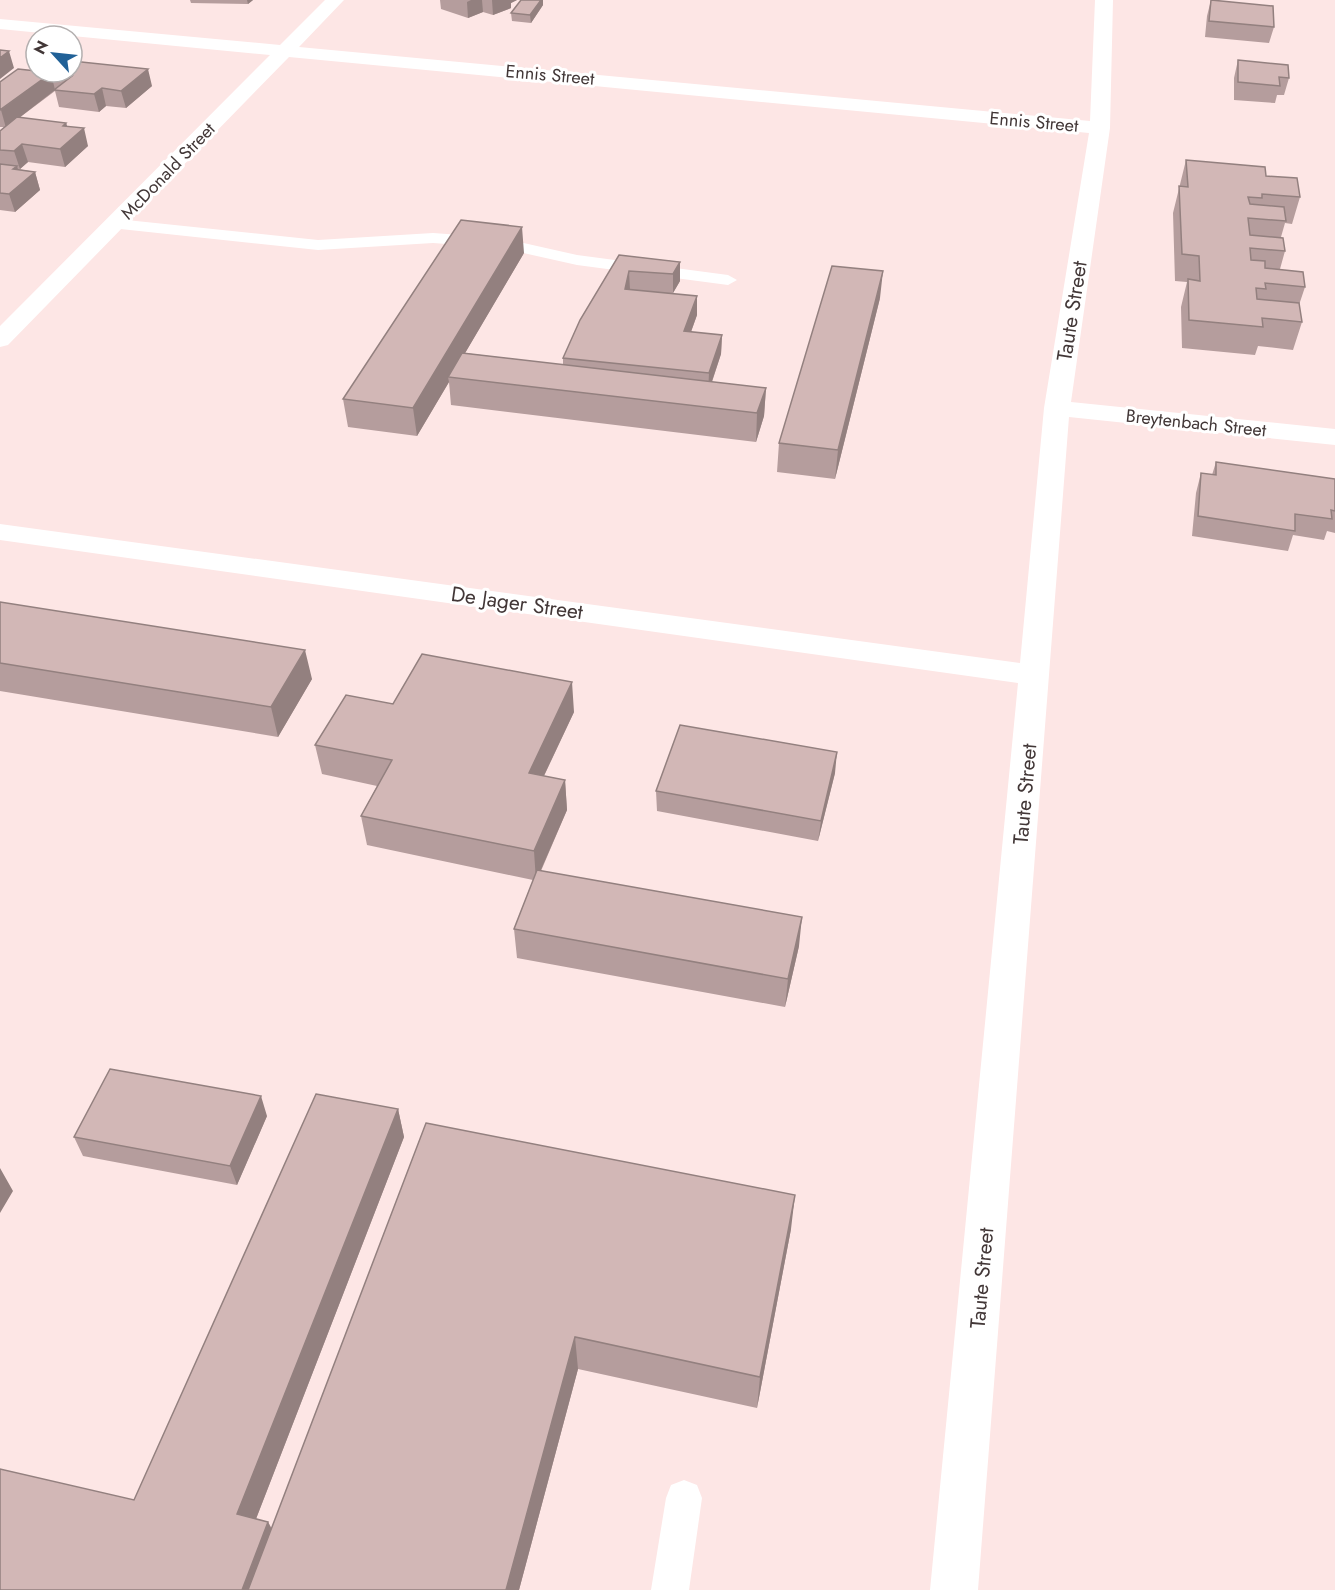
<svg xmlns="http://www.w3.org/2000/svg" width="1335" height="1590" font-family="Jost,sans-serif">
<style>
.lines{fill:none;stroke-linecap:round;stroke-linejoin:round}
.lane{fill:#fff;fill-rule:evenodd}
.street{fill:#fff;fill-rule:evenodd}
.wall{fill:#b59d9d}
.shaded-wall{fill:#93807f}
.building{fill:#d2b7b6;stroke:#93807f;stroke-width:1.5}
.labels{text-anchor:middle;stroke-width:6;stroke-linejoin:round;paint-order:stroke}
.far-street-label{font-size:18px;fill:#423737;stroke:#fff}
.street-label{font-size:21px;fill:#423737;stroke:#fff}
</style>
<rect width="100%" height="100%" fill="#fde6e5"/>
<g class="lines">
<!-- lane -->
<path class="lane" d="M 117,219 L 318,240 L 433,233 L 501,238 L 577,255 L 728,275 L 737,280 L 728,285 L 577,265 L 501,248 L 433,243 L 318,250 L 111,228 L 109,224 L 111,220 Z
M 684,1480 L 697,1485 L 702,1498 L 689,1590 L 651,1590 L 666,1498 L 671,1485 Z"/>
<!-- street -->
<path class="street" d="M 325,0 L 344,0 L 299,47 L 1090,121 L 1095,0 L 1113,0 L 1110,128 L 1071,402 L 1335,429 L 1335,445 L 1069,417 L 978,1590 L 930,1590 L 1018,683 L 0,540 L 0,524 L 1020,663 L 1044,408 L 1089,133 L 289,57 L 8,345 L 0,347 L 0,326 L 270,55 L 0,29 L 0,19 L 280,45 Z"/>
</g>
<!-- wall -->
<path class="wall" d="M 190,0 L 253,0 L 248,4 L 191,3 Z
M 440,0 L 517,0 L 511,3 L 511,8 L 493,15 L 483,12 L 468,18 L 441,9 Z
M 521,0 L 543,0 L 543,5 L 531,23 L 512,21 L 511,13 Z
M 1211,0 L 1274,27 L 1269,43 L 1205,37 L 1207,16 Z
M 1238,60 L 1289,78 L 1284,95 L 1277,95 L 1275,103 L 1234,100 L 1234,78 Z
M 51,73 L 152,86 L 126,108 L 106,106 L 99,112 L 59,107 L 55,91 L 19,118 L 66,123 L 67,126 L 88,146 L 65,167 L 28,162 L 20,169 L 18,169 L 35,172 L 40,190 L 15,212 L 0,210 L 0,131 L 4,127 L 0,127 L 0,82 L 51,73 L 55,89 Z
M 1186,160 L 1266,176 L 1300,197 L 1292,224 L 1285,223 L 1281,237 L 1285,251 L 1280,269 L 1305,287 L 1299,305 L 1302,322 L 1293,350 L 1258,346 L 1255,355 L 1182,348 L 1181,307 L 1187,282 L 1175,281 L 1173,213 Z
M 524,253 L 465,353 L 563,365 L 563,358 L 619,255 L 680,262 L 680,281 L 673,293 L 697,315 L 691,332 L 722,335 L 721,354 L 712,382 L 766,388 L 764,416 L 756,442 L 451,405 L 449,382 L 417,436 L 348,427 L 343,399 Z
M 880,298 L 835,479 L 777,472 L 779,443 Z
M 1216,462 L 1335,479 L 1335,533 L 1327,531 L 1324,540 L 1293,535 L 1288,551 L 1192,536 L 1196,493 L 1201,473 L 1212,475 Z
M 0,602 L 312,679 L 278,737 L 0,691 Z
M 393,704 L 574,712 L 544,776 L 565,780 L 567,810 L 541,871 L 799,946 L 785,1007 L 517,958 L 514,929 L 533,880 L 367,845 L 361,816 L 377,786 L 322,774 L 315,745 Z
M 835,773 L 818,841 L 657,811 L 656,791 Z
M 398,1109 L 404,1137 L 256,1519 L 268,1522 L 272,1529 L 426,1123 L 791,1229 L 757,1408 L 578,1369 L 519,1590 L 134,1500 Z
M 267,1116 L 237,1185 L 83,1156 L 74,1137 Z"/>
<!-- shaded-wall -->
<path class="shaded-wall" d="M 247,0 L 253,0 L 248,4 Z
M 471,0 L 482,0 L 483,12 L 468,18 L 467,2 Z
M 492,0 L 517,0 L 511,3 L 511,8 L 493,15 Z
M 541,0 L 543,0 L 543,5 L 531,23 L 530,15 Z
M 9,51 L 14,68 L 0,79 L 0,58 Z
M 148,69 L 152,86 L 126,108 L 121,91 Z
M 51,73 L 55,90 L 6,128 L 1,110 Z
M 102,88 L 106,106 L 99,112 L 94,94 Z
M 66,123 L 71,139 L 84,128 L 88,146 L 65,167 L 60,149 L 63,126 Z
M 22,144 L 28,162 L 20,169 L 14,151 Z
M 17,166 L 22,183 L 35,172 L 40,190 L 15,212 L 9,194 L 13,169 Z
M 522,227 L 524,253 L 451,377 L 448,377 L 449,382 L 417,436 L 413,408 Z
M 680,262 L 680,281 L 673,293 L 673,274 Z
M 629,271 L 630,290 L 625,289 Z
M 883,271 L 880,298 L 835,479 L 838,450 Z
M 697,296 L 697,315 L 684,351 L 684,331 Z
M 722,335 L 721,354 L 708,393 L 709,373 Z
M 766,388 L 764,416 L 756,442 L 757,413 Z
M 305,650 L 312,679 L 278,737 L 271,707 Z
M 572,682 L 574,712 L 531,803 L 529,773 Z
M 837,752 L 835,773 L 818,841 L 821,821 Z
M 565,780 L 567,810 L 536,881 L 534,851 Z
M 802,917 L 799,946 L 785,1007 L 788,979 Z
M 261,1096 L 267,1116 L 237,1185 L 230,1166 Z
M 398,1109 L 404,1137 L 249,1537 L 237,1514 Z
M 0,1168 L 13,1191 L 0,1213 Z
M 795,1195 L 791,1229 L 757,1408 L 760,1377 Z
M 575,1337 L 578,1369 L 519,1590 L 506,1590 Z
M 268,1522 L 279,1544 L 262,1590 L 242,1590 Z"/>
<!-- building -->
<path class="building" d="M 521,0 L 541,0 L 530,15 L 511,13 Z
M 1211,0 L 1273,6 L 1274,27 L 1209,21 Z
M 0,50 L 9,51 L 0,58 Z
M 1238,60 L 1288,65 L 1289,78 L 1279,77 L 1280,86 L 1238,82 Z
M 72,61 L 148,69 L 121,91 L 102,88 L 94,94 L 54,90 L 72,76 L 51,73 L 52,72 L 72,72 Z
M 18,69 L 36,71 L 36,72 L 51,73 L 0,110 L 0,82 Z
M 17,117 L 66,123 L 63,126 L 84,128 L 60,149 L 22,144 L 14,151 L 0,150 L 0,131 Z
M 1186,160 L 1265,167 L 1266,176 L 1297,178 L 1300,197 L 1262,194 L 1262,198 L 1248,197 L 1250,204 L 1284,207 L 1286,221 L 1248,218 L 1250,235 L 1283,238 L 1285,251 L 1250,248 L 1251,260 L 1265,261 L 1265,268 L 1303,272 L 1305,287 L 1265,283 L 1266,289 L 1256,288 L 1257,299 L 1299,303 L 1302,322 L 1262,318 L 1263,327 L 1189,320 L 1188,279 L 1200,281 L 1199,256 L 1182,254 L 1179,186 L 1188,187 Z
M 0,164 L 17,166 L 13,169 L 35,172 L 9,194 L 0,193 Z
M 461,220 L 522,227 L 413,408 L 343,399 Z
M 619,255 L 680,262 L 673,274 L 629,271 L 625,289 L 697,296 L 684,331 L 722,335 L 709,373 L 563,358 L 580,320 Z
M 832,266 L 883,271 L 838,450 L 779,443 Z
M 462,353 L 766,388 L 757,413 L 448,377 Z
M 1216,462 L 1335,479 L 1335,511 L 1331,510 L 1332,519 L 1295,514 L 1295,531 L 1198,516 L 1201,473 L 1216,475 Z
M 0,602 L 305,650 L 271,707 L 0,663 Z
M 422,654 L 572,682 L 529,773 L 565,780 L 534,851 L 361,816 L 392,760 L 315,745 L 346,695 L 393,704 Z
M 680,725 L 837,752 L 821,821 L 656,791 Z
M 537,870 L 802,917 L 788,979 L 514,929 Z
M 110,1069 L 261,1096 L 230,1166 L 74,1137 Z
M 316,1094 L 398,1109 L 237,1514 L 268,1522 L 242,1590 L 0,1590 L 0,1469 L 134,1500 Z
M 426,1123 L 795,1195 L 760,1377 L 575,1337 L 506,1590 L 248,1590 Z"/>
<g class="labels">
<!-- far-street labels -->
<g class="far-street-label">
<text transform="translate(550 75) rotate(5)" y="6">Ennis Street</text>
<text transform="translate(1034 122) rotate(5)" y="6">Ennis Street</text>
<text transform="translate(168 171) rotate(-46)" y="6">McDonald Street</text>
<text transform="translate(1196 423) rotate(6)" y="6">Breytenbach Street</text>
</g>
<!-- street labels -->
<g class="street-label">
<text transform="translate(1072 311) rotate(-81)" y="7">Taute Street</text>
<text transform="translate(517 603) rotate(8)" y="7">De Jager Street</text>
<text transform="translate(1025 794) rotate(-85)" y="7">Taute Street</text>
<text transform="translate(982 1278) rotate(-85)" y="7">Taute Street</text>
</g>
</g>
<!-- north arrow -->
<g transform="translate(54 54) rotate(297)"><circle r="28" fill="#ffffff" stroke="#b3afaf" stroke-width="1.5"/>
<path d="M0-4.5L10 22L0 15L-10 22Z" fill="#216197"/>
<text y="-9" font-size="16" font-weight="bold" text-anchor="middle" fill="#423737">N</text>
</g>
</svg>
